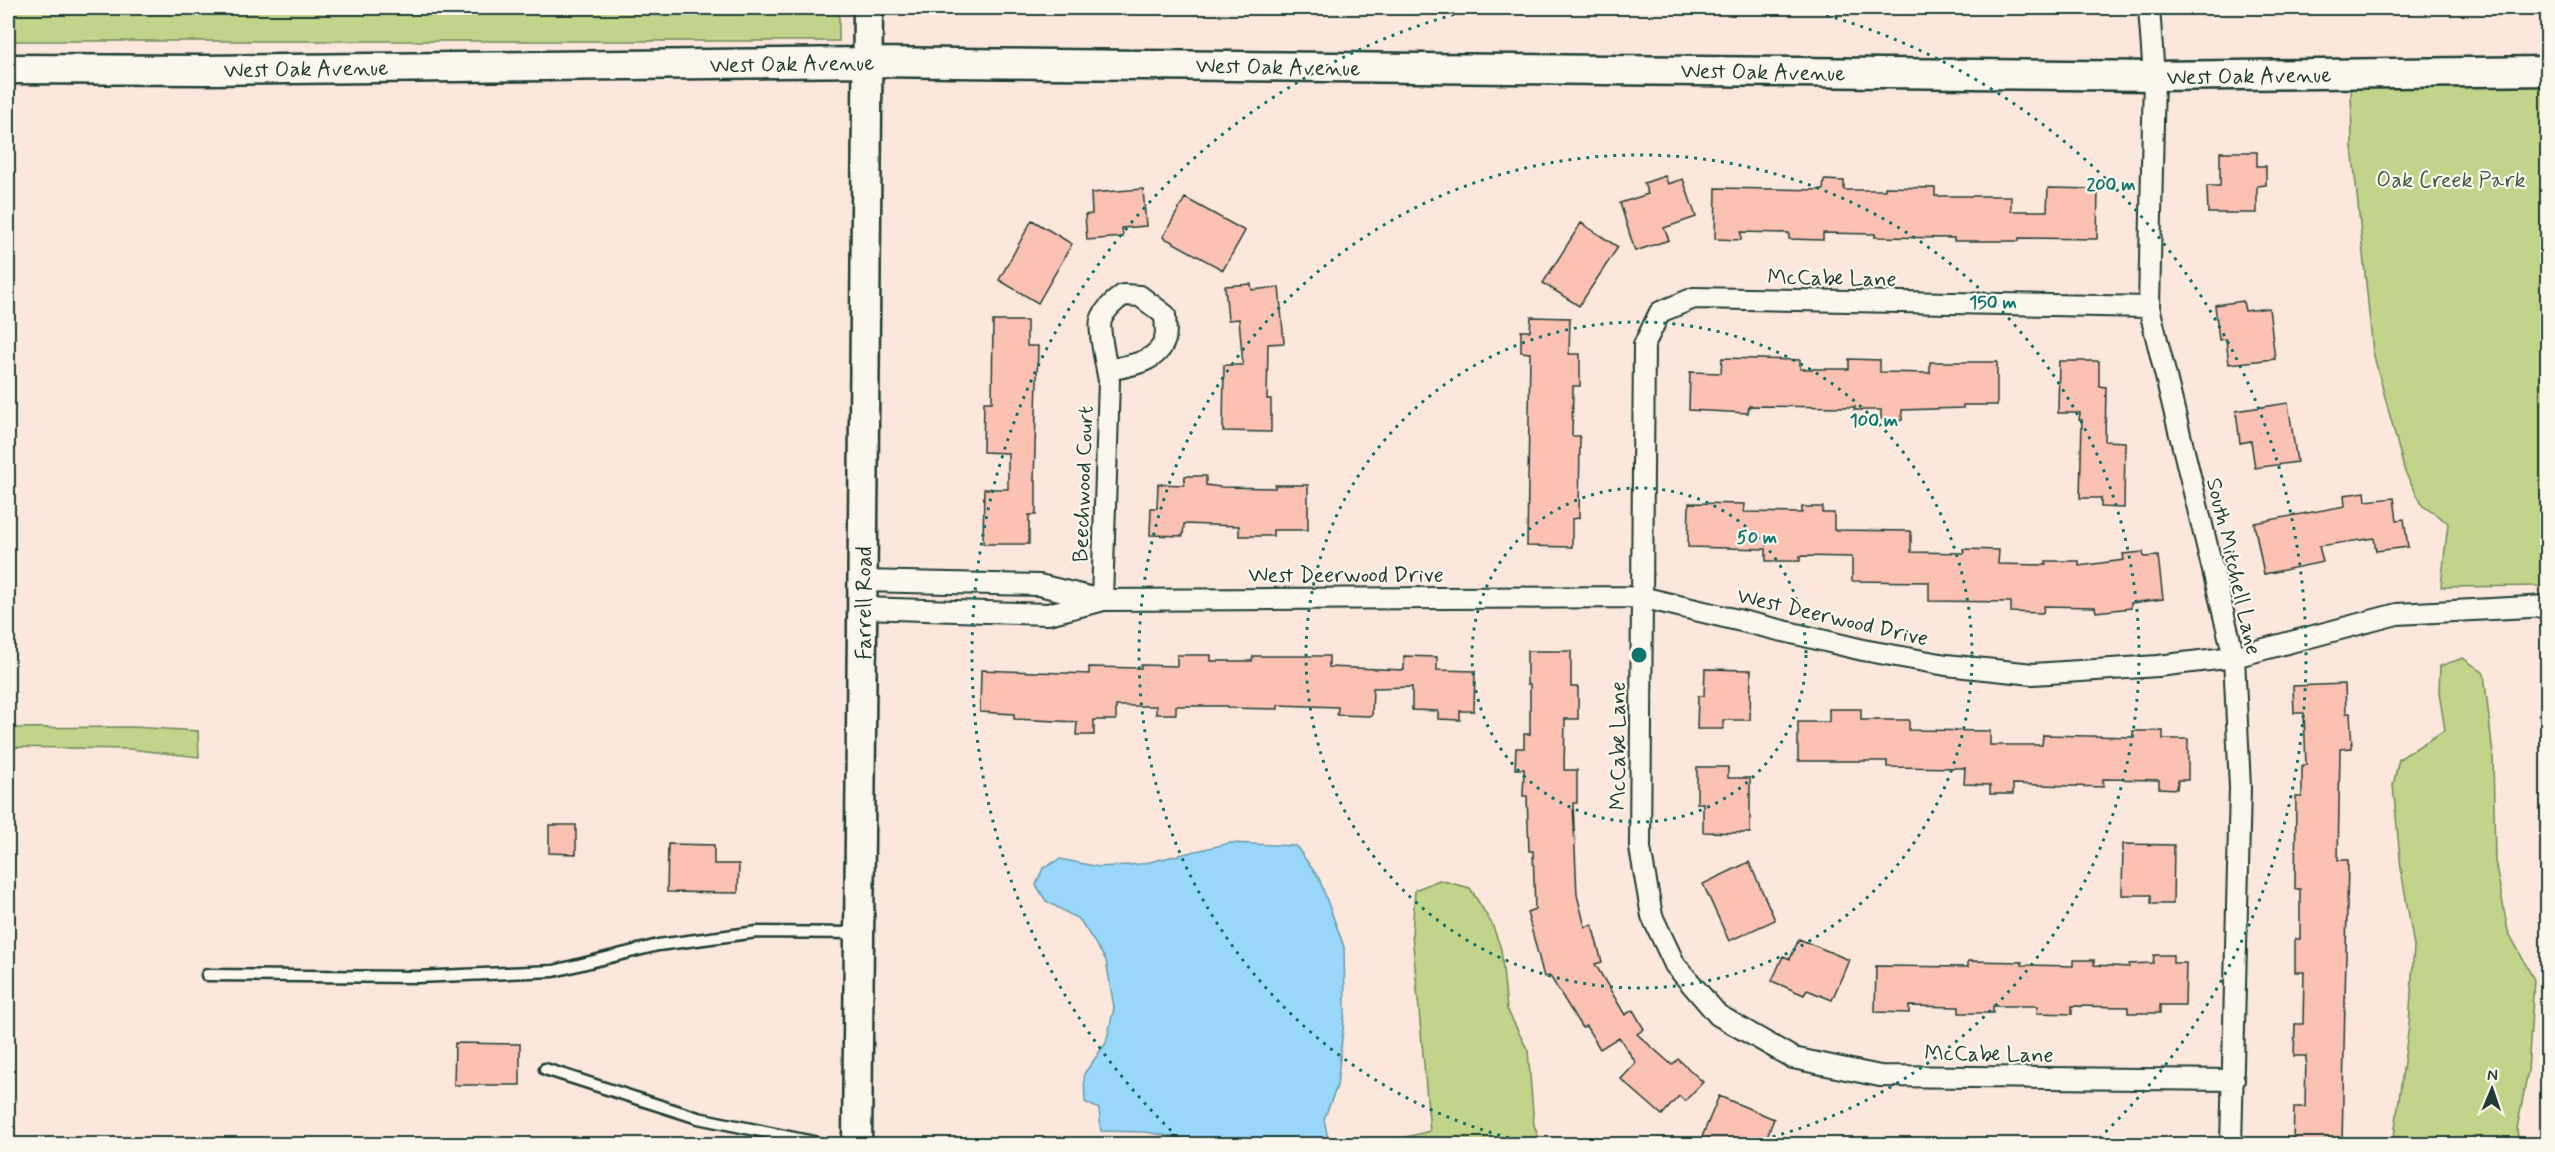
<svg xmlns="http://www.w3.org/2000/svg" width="2555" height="1152" font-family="Mynerve,sans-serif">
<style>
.green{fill:#c1d489;stroke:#70885e;stroke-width:1.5}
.water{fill:#99d8fb;stroke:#689aab;stroke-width:1.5}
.building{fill:#fbc1b3;stroke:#1f3d34;stroke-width:1.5}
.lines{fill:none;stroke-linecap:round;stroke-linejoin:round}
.lane-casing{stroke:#1f3d34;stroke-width:15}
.street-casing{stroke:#1f3d34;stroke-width:24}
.secondary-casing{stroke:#1f3d34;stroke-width:33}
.lane{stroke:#fbf7ec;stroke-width:10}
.street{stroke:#fbf7ec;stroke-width:20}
.secondary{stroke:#fbf7ec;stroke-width:28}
.ring{fill:none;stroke:#0f766e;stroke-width:3;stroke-dasharray:3 6}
.labels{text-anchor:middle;stroke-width:4.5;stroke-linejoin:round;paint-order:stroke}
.street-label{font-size:22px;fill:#1f3d34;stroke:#fbf7ec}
.park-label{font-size:22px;fill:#3f5b45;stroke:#fbf7ec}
.centre{fill:#0f766e;stroke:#fbf7ec;stroke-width:3}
.ring-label{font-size:18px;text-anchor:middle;font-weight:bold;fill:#0f766e;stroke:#fbf7ec;stroke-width:4.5;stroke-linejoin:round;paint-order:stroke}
</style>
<rect width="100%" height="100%" fill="#fbe7db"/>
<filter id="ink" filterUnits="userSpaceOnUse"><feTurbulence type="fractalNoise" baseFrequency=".0167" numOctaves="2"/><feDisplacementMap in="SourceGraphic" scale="12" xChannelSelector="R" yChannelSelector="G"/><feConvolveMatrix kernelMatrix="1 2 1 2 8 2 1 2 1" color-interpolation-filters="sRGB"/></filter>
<g filter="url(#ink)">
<!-- green -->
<path class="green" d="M 8,8 L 839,8 L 839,41 L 8,41 Z
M 2351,83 L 2547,84 L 2547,586 L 2441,587 L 2448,523 L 2423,506 L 2405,472 L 2373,352 L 2352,146 Z
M 2463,658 L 2484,673 L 2493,755 L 2495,861 L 2508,931 L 2534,980 L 2528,1071 L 2517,1129 L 2519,1144 L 2393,1144 L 2409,1025 L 2414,946 L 2401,869 L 2393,785 L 2399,759 L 2445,730 L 2439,693 L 2440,666 Z
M 133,727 L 198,731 L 199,757 L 129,749 L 8,747 L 8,728 Z
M 1439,880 L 1470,888 L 1492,924 L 1501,949 L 1507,1009 L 1528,1051 L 1534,1125 L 1541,1144 L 1379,1144 L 1430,1131 L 1412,934 L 1415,890 Z"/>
<!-- water -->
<path class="water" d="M 1230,843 L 1296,846 L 1319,878 L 1344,947 L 1345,1010 L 1337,1086 L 1324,1119 L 1329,1144 L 1219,1144 L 1145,1132 L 1101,1131 L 1099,1109 L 1085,1102 L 1084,1074 L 1106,1043 L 1114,1008 L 1106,960 L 1080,920 L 1046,901 L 1036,885 L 1043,868 L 1060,859 L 1099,867 L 1141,864 Z"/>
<!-- building -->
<path class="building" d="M 2220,152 L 2257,152 L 2257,166 L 2266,166 L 2266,185 L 2257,186 L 2257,213 L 2208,213 L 2207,186 L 2220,186 Z
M 1665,176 L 1668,184 L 1683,179 L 1696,217 L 1664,228 L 1669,240 L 1635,251 L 1620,203 L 1648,194 L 1644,183 Z
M 1824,180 L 1844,181 L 1844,190 L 1885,190 L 1885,187 L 1935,188 L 1935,196 L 2011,196 L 2011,211 L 2047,211 L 2048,188 L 2098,189 L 2097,239 L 2019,238 L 2019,241 L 1954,241 L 1954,238 L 1875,237 L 1875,234 L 1823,233 L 1823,240 L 1789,239 L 1789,233 L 1741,232 L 1741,240 L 1715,239 L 1716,188 L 1823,190 Z
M 1143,189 L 1146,226 L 1122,228 L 1123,237 L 1087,240 L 1085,215 L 1092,214 L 1091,193 Z
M 1185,198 L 1245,231 L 1223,270 L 1163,237 Z
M 1032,220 L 1072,244 L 1038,303 L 999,280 Z
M 1581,223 L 1618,247 L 1579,306 L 1543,283 Z
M 1251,284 L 1252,290 L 1279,287 L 1284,343 L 1268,344 L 1267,399 L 1271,399 L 1271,432 L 1223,431 L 1224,365 L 1243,365 L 1239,319 L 1228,320 L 1225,286 Z
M 2243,301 L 2245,311 L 2269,308 L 2275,359 L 2229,364 L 2226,339 L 2219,340 L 2215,305 Z
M 1531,317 L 1570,318 L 1569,354 L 1580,354 L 1580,386 L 1573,386 L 1572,436 L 1580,436 L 1579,518 L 1572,519 L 1572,547 L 1527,546 L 1530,353 L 1521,352 L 1521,331 L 1530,331 Z
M 993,321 L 1027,321 L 1027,346 L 1038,346 L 1034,481 L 1036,481 L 1036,515 L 1029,515 L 1029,544 L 983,544 L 984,489 L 1008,489 L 1008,453 L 983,452 L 984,402 L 992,402 Z
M 1722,358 L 1800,360 L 1800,369 L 1849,369 L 1849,359 L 1880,360 L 1880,372 L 1930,373 L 1930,362 L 1997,362 L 1997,405 L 1963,405 L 1963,408 L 1902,410 L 1902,420 L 1881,419 L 1881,410 L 1854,410 L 1855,407 L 1749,406 L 1748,413 L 1689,410 L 1690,372 L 1721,373 Z
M 2059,361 L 2099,361 L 2099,386 L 2106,387 L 2105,441 L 2125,442 L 2124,508 L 2101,507 L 2101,498 L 2080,498 L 2082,420 L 2079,420 L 2080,413 L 2058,413 Z
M 2288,403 L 2297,462 L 2255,468 L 2251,441 L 2240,443 L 2236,411 Z
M 1185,476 L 1206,476 L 1206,485 L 1220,487 L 1275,488 L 1275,485 L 1308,485 L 1308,530 L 1273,530 L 1273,536 L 1239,536 L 1239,526 L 1184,524 L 1183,536 L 1150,535 L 1151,508 L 1157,508 L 1158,484 L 1184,485 Z
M 2365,492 L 2366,501 L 2394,498 L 2397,520 L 2404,519 L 2408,547 L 2376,551 L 2374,538 L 2319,546 L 2323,562 L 2264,574 L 2254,523 L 2345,506 L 2344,495 Z
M 1689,503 L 1745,504 L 1744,512 L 1802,513 L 1802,507 L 1823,507 L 1822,513 L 1834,513 L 1834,530 L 1911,531 L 1911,552 L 1964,553 L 1963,549 L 1999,550 L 1998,564 L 2046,565 L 2046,561 L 2079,561 L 2079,566 L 2124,560 L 2123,554 L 2143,552 L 2144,557 L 2158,556 L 2163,599 L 2131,603 L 2131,608 L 2096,612 L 2095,607 L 2044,606 L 2043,613 L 2011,612 L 2011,602 L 1929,601 L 1929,582 L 1852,581 L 1852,557 L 1800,556 L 1800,561 L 1766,561 L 1766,549 L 1688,547 Z
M 1527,651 L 1571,651 L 1571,687 L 1578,687 L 1578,719 L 1565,719 L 1564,770 L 1577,770 L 1577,803 L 1573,803 L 1577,895 L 1585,927 L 1592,925 L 1602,962 L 1595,964 L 1625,1015 L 1633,1010 L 1644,1029 L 1637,1034 L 1672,1065 L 1678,1059 L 1703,1082 L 1685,1101 L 1679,1096 L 1662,1115 L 1621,1079 L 1636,1063 L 1619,1037 L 1600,1049 L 1586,1026 L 1582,1028 L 1550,976 L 1544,977 L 1527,912 L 1535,909 L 1533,851 L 1529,851 L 1527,796 L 1523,796 L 1524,769 L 1515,769 L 1516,748 L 1524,748 L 1524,734 L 1530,734 L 1530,684 L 1527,684 Z
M 1177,655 L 1211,655 L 1211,661 L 1252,661 L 1253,656 L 1329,656 L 1329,667 L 1404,670 L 1404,656 L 1437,657 L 1437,670 L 1475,671 L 1474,711 L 1460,711 L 1460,720 L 1438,719 L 1438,711 L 1412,710 L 1412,687 L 1373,688 L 1372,716 L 1337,715 L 1338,707 L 1278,705 L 1278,709 L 1227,708 L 1227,706 L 1176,706 L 1176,714 L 1156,714 L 1156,706 L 1116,706 L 1116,720 L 1094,720 L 1094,735 L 1076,735 L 1077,722 L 1014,719 L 1014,714 L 980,712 L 981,670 L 1089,674 L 1089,667 L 1141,668 L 1141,665 L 1177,666 Z
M 1705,669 L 1751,670 L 1750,720 L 1723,720 L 1723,729 L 1697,729 L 1698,696 L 1704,696 Z
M 2345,684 L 2346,713 L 2350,713 L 2352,748 L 2340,749 L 2338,860 L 2348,860 L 2342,1143 L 2293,1144 L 2294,1107 L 2305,1107 L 2306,1056 L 2294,1056 L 2295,1024 L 2303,1024 L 2304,972 L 2295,972 L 2295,939 L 2300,939 L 2300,889 L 2295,889 L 2296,797 L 2302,797 L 2302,765 L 2306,765 L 2304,713 L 2294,713 L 2293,686 Z
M 1829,709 L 1861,709 L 1861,720 L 1909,720 L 1909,730 L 1990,731 L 1990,745 L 2042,745 L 2043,735 L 2133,737 L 2133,731 L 2163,731 L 2163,739 L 2188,739 L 2188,780 L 2178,780 L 2177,789 L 2159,788 L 2159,780 L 2103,779 L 2103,787 L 2013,784 L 2013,794 L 1990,794 L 1990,785 L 1964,784 L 1965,768 L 1887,767 L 1887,761 L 1798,761 L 1798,722 L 1829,722 Z
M 1697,767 L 1728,767 L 1728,778 L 1750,778 L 1750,833 L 1703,832 L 1703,803 L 1697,803 Z
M 549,825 L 576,825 L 576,854 L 549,853 Z
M 668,844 L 714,845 L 714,864 L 739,864 L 738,893 L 667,892 Z
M 2123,844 L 2174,845 L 2173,904 L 2151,904 L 2151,895 L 2122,895 Z
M 1749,862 L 1775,920 L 1729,941 L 1703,884 Z
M 1799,939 L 1849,960 L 1832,1000 L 1807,990 L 1804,995 L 1772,981 L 1783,956 L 1790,959 Z
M 2154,955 L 2173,955 L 2173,963 L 2186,963 L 2185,1005 L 2160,1005 L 2160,1013 L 2128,1013 L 2128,1007 L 2072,1006 L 2072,1014 L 2037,1013 L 2038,1006 L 1993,1006 L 1993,1013 L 1959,1013 L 1959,1007 L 1909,1006 L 1909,1013 L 1875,1012 L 1876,966 L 1968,967 L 1968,961 L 2022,962 L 2022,965 L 2073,966 L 2073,960 L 2094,960 L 2094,965 L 2129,967 L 2129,964 L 2153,963 Z
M 455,1043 L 520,1044 L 520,1085 L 454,1085 Z
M 1719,1096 L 1774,1119 L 1765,1141 L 1756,1137 L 1753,1144 L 1699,1144 Z"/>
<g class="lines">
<!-- lane casing -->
<g class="lane-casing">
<path id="lane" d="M 207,975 L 417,977 L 554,971 L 658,945 L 757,932 L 857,933
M 545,1069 L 698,1118 L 823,1144"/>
</g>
<!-- street casing -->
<g class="street-casing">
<path id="street" d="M 2149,8 L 2154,76 L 2149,307 L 2234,657 L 2240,788 L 2231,1144
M 2149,307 L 1694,298 L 1660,312 L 1644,345 L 1640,848 L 1652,916 L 1675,965 L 1718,1015 L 1793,1058 L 1880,1076 L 2234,1080
M 862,581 L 1039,585 L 1102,600 L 1641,597 L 1863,650 L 1946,665 L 2033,674 L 2158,666 L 2234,657 L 2397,614 L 2548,606
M 1102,600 L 1109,381 C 1107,369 1098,329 1101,320 C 1105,309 1114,302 1123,295 L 1140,296 L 1165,315 C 1165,322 1167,332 1165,339 C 1158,363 1128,366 1107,370
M 863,608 L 1048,614 L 1100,601"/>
</g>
<!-- secondary casing -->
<g class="secondary-casing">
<path id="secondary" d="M 8,69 L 207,70 L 867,62 L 2154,76 L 2548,71
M 857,1144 L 868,8"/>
</g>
<!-- lane -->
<use href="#lane" class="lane"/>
<!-- street -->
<use href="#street" class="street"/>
<!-- secondary -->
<use href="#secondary" class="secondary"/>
</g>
</g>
<!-- distance rings -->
<g class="ring">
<circle cx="1639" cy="655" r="167"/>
<circle cx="1639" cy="655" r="333"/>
<path d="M1535 1144A500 500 0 1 1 1743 1144"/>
<path d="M1184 1143A667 667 0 0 1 1478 8M1800 8A667 667 0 0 1 2094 1143"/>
</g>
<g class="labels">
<!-- street labels -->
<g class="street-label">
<text transform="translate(792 63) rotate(-1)" y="8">West Oak Avenue</text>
<text transform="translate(1278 66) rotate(1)" y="8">West Oak Avenue</text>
<text transform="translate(306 68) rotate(-1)" y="8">West Oak Avenue</text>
<text transform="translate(1763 71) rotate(1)" y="8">West Oak Avenue</text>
<text transform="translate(2249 75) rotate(-1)" y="8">West Oak Avenue</text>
<text transform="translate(1832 277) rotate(1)" y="8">McCabe Lane</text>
<text transform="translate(1082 484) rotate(-88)" y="8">Beechwood Court</text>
<text transform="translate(2235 566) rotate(77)" y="8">South Mitchell Lane</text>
<text x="1346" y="582">West Deerwood Drive</text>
<text transform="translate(863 603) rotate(-90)" y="8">Farrell Road</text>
<text transform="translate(1833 616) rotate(13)" y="8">West Deerwood Drive</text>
<text transform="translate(1617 746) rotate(-90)" y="8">McCabe Lane</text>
<text transform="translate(1989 1053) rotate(1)" y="8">McCabe Lane</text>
</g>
<!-- park labels -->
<g class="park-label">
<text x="2451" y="187">Oak Creek Park</text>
</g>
</g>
<circle cx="1639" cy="655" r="9" class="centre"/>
<g class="ring-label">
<text x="2111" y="190">200 m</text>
<text x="1993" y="308">150 m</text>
<text x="1874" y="426">100 m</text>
<text x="1757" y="543">50 m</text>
</g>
<!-- margin -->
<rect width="2555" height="1152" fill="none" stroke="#fbf7ec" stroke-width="30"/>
<rect x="15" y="15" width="2525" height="1122" fill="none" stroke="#1f3d34" stroke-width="2" filter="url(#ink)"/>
<!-- north arrow -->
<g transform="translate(2492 1089) rotate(2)" stroke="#fbf7ec" stroke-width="4.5" paint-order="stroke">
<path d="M0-4.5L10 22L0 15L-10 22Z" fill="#1f3d34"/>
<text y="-9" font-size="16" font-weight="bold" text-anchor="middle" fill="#1f3d34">N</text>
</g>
</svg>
